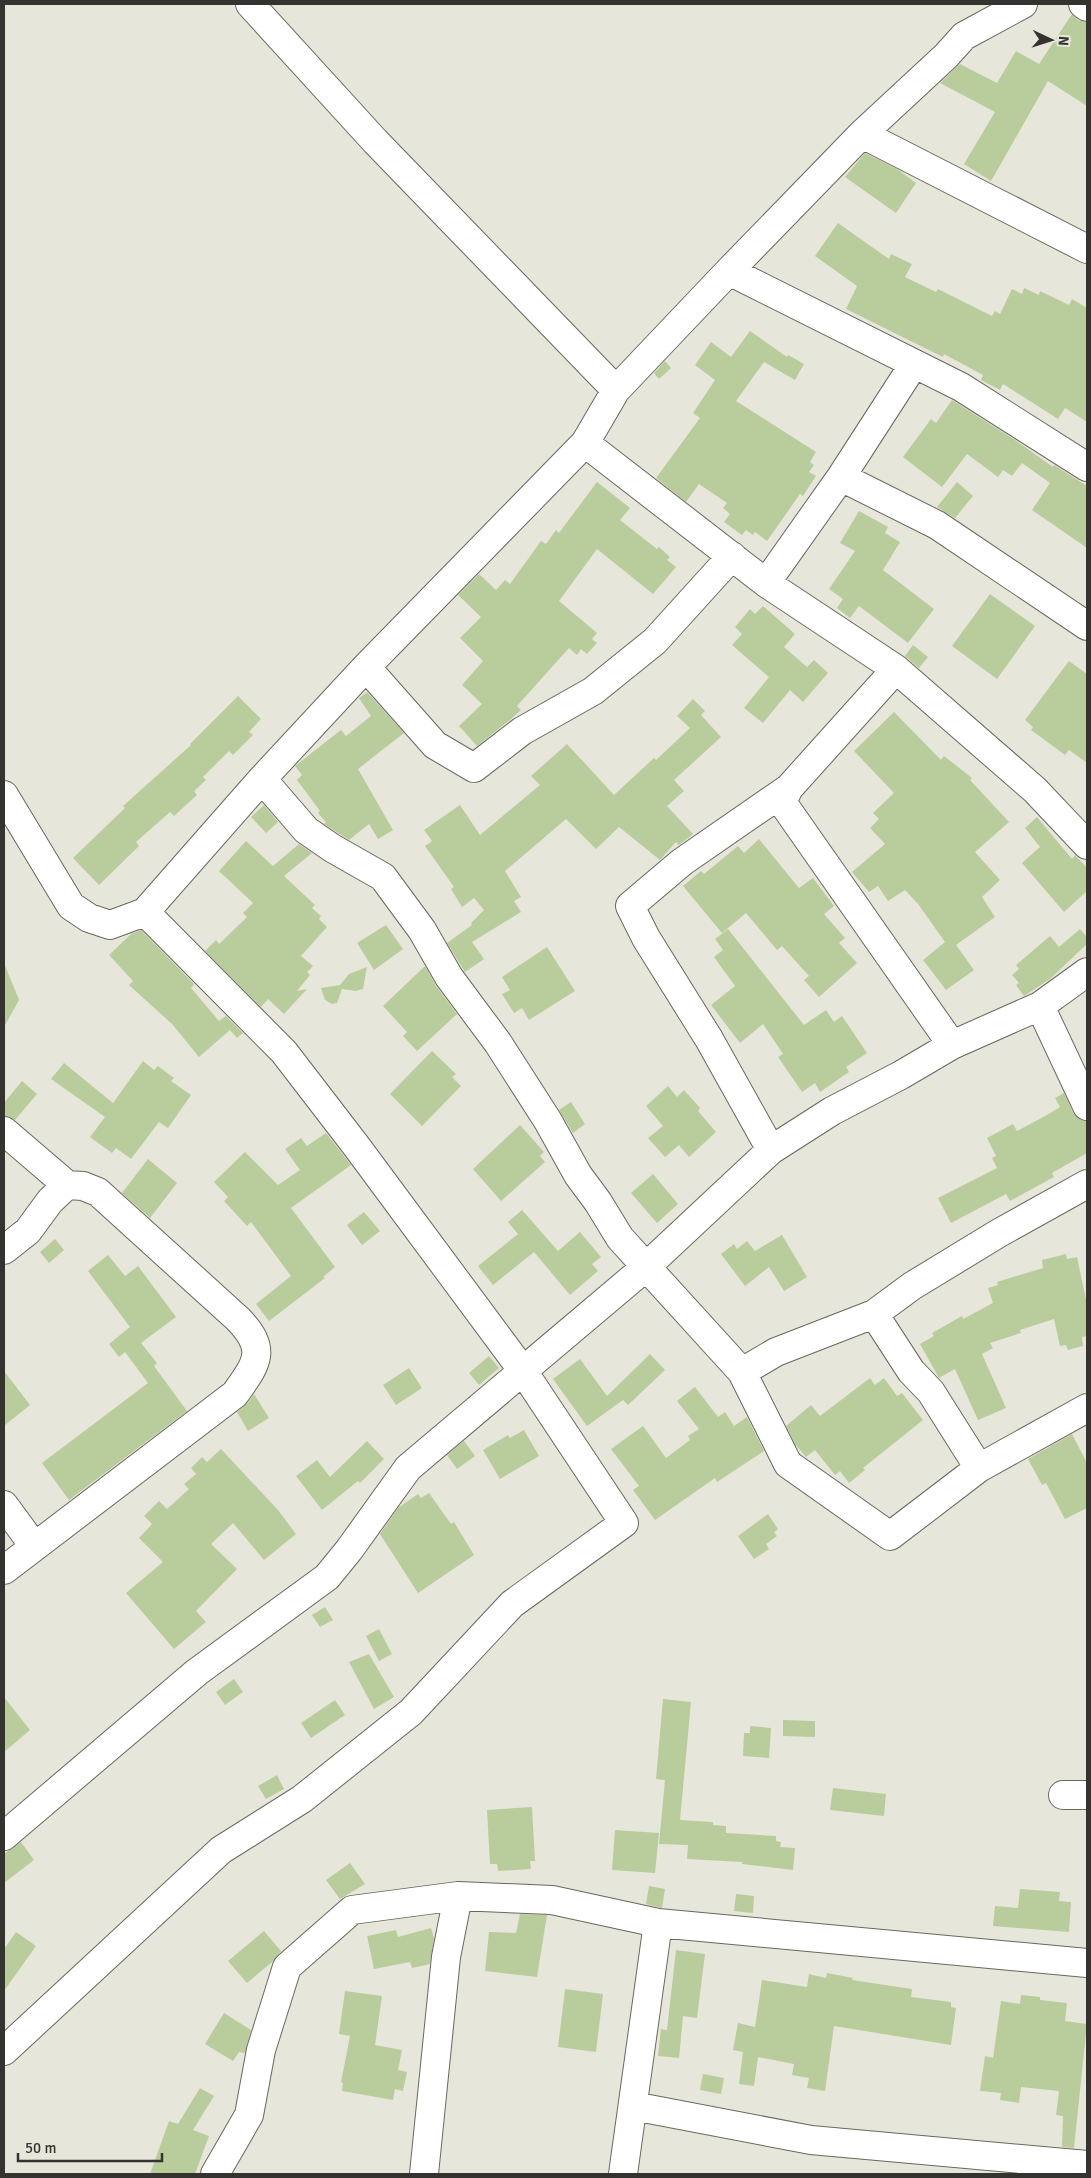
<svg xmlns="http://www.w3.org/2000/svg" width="1091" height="2178" font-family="Signika,sans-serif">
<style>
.building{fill:#b9cd9c}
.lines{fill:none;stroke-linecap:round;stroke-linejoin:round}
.minor-casing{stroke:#68685d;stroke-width:30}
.minor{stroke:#fff;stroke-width:28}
</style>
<rect width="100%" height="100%" fill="#e7e6da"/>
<!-- building -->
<path class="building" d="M 1072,14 L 1078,20 L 1087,22 L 1087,106 L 1048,81 L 991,181 L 964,164 L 995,112 L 940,83 L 960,64 L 997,83 L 1016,51 L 1039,64 Z
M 865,153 L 897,169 L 916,183 L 896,213 L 845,177 Z
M 838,223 L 889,259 L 891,254 L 912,264 L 905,277 L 936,292 L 938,289 L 992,316 L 995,311 L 1000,314 L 1012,289 L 1022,294 L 1024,288 L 1039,295 L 1040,291 L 1069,305 L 1072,299 L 1087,308 L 1087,422 L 1065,408 L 1058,419 L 1003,384 L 1000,390 L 981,380 L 983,375 L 944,354 L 943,357 L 846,309 L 857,286 L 815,256 Z
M 750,331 L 787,357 L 788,355 L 804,364 L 795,380 L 764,362 L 736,401 L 816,452 L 810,462 L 814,465 L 809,472 L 816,476 L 803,496 L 800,494 L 767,541 L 755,532 L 753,535 L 746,530 L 742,535 L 724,522 L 730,514 L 723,508 L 727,503 L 699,484 L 686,502 L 656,478 L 700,418 L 693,413 L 715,380 L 695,365 L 711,342 L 731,357 Z
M 665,361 L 671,368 L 659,379 L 654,373 Z
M 952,400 L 1015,440 L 1053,467 L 1054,465 L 1087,486 L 1087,548 L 1032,510 L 1050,483 L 1022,463 L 1012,476 L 1003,470 L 998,477 L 967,454 L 942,487 L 903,457 L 931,419 L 936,423 Z
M 597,482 L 630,508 L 620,520 L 657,549 L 659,547 L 670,557 L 667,560 L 676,567 L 653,594 L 597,549 L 559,601 L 597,633 L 592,639 L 597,643 L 587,654 L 581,649 L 577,655 L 569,648 L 517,706 L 521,710 L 511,719 L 477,746 L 459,726 L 482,704 L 462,685 L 483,661 L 460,638 L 481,617 L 458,595 L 479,574 L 496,590 L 505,580 L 510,584 L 541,541 L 546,544 L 556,530 L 559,533 Z
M 957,482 L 973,496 L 955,518 L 937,507 Z
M 859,511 L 888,527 L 885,533 L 900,542 L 883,570 L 934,609 L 908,643 L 859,606 L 850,618 L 837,608 L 843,599 L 829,589 L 855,551 L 840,543 Z
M 990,594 L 1035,626 L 997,679 L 952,646 Z
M 763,606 L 795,634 L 784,647 L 807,667 L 814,660 L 828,673 L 803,702 L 790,690 L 763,723 L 744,708 L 769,677 L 732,645 L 742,634 L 735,627 L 750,609 L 755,614 Z
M 913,645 L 928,657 L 919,668 L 905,656 Z
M 1069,661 L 1087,674 L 1087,763 L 1069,750 L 1065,755 L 1031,730 L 1033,727 L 1025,720 Z
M 367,692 L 404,733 L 358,769 L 393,830 L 378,839 L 369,824 L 349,840 L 324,824 L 326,822 L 318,813 L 320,811 L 297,780 L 302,775 L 295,766 L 341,730 L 346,736 L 371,716 L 359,698 Z
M 238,696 L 261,719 L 249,732 L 253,735 L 233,755 L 229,751 L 203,777 L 206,780 L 194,791 L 197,795 L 174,816 L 170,812 L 136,842 L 139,846 L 99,885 L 73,858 L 125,808 L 123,806 L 191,745 L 190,744 Z
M 693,699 L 705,711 L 701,715 L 721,737 L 674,780 L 684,791 L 667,806 L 693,834 L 679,845 L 676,842 L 660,860 L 619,827 L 596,849 L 566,819 L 505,871 L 521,897 L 514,901 L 521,912 L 472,942 L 484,959 L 465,972 L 447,943 L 472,925 L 471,923 L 484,910 L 474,898 L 462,907 L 451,889 L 454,887 L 425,846 L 432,841 L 424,830 L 460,805 L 480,835 L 540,785 L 531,776 L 567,744 L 614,795 L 654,758 L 656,760 L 690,728 L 677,716 Z
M 894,712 L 941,760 L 944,756 L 972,778 L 970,780 L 1009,822 L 975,852 L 1000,880 L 982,897 L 995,917 L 956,945 L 974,970 L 946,990 L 923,960 L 945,942 L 918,904 L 905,890 L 888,901 L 878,886 L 869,892 L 852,872 L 885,844 L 870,828 L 879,819 L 873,813 L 894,793 L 854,751 Z
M 264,805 L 278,822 L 266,833 L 251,817 Z
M 1037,817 L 1072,859 L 1075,855 L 1087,868 L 1087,891 L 1064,912 L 1022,863 L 1040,847 L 1025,828 Z
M 759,839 L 799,888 L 813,878 L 834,906 L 824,914 L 845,938 L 839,943 L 857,963 L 819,997 L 804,980 L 809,976 L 782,946 L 777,950 L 746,913 L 722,933 L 683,886 L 701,871 L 704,874 L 738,846 L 744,853 Z
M 246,841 L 273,866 L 299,844 L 312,853 L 284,876 L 315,905 L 312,908 L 321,916 L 319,919 L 327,927 L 301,956 L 313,966 L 307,972 L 310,975 L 297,991 L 307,989 L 284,1014 L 268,999 L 261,1007 L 205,951 L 216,940 L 219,944 L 247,917 L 243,913 L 253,903 L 219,871 Z
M 386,925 L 403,949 L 374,970 L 357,943 Z
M 728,929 L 804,1025 L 826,1010 L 834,1022 L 842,1016 L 867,1053 L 846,1067 L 849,1072 L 820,1092 L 815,1083 L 802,1092 L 778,1057 L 783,1054 L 763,1024 L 740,1043 L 711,1005 L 735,986 L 714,957 L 723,950 L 715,939 Z
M 1080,929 L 1087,937 L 1087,944 L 1050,979 L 1024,996 L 1016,985 L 1019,983 L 1012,975 L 1019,969 L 1016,965 L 1050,936 L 1059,947 Z
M 141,930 L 194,984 L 191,988 L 219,1021 L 226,1016 L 243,1033 L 237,1038 L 230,1030 L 199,1057 L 172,1024 L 129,985 L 133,981 L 109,955 L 131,934 Z
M 547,947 L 575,991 L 529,1020 L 522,1008 L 514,1013 L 502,994 L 510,990 L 502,977 Z
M 4,963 L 19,1000 L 4,1027 Z
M 425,966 L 436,986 L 457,1014 L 417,1051 L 403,1036 L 407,1032 L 383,1006 Z
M 367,967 L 363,989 L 356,991 L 342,989 L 337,1003 L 332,1004 L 325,1000 L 321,988 L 340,985 L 349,974 Z
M 432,1051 L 456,1074 L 452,1077 L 461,1086 L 422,1126 L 390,1094 Z
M 143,1061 L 154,1070 L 158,1066 L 174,1078 L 171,1081 L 191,1095 L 168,1128 L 159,1122 L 131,1159 L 116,1148 L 112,1153 L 90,1137 L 105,1117 L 51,1079 L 64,1063 L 113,1103 Z
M 22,1081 L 37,1094 L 15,1120 L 4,1116 L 4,1103 Z
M 668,1086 L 677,1097 L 684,1090 L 700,1108 L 698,1111 L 716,1132 L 689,1157 L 679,1145 L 665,1157 L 648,1138 L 663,1126 L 646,1106 Z
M 1064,1093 L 1073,1113 L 1079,1119 L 1087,1121 L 1087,1153 L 1052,1173 L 1054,1177 L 1010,1201 L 1006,1194 L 951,1223 L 938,1198 L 997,1168 L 992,1158 L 996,1156 L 987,1138 L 1013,1124 L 1017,1131 L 1047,1115 L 1060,1107 L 1055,1098 Z
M 571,1102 L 585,1124 L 573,1133 L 559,1110 Z
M 520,1125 L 544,1152 L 540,1156 L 545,1162 L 501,1201 L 473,1169 Z
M 326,1133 L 351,1165 L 291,1208 L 335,1267 L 323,1277 L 325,1278 L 269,1321 L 256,1304 L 291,1276 L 251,1222 L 247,1226 L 224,1201 L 228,1197 L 214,1182 L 245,1152 L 278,1185 L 300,1170 L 285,1149 L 301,1138 L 307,1146 Z
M 148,1159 L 177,1183 L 150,1218 L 122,1193 Z
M 653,1174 L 678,1204 L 657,1223 L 631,1193 Z
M 522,1210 L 558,1251 L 580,1232 L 601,1257 L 592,1264 L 598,1271 L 570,1295 L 534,1252 L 493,1285 L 478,1266 L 518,1234 L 508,1222 Z
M 364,1212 L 380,1231 L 362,1245 L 347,1225 Z
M 782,1235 L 807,1277 L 784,1291 L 769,1267 L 745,1286 L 721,1254 L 734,1244 L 737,1249 L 747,1241 L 755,1251 Z
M 55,1239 L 64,1250 L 49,1263 L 40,1252 Z
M 1066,1254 L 1067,1259 L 1077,1257 L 1087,1304 L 1087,1336 L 1082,1337 L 1083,1346 L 1068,1350 L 1066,1345 L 1060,1346 L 1054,1319 L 1020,1330 L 1021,1333 L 990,1343 L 993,1348 L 982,1354 L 1006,1408 L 978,1420 L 955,1369 L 939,1378 L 920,1344 L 934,1336 L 932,1333 L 962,1316 L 963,1319 L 993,1303 L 988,1288 L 998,1285 L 997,1282 L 1043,1268 L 1042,1260 Z
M 108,1255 L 125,1276 L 138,1266 L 176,1317 L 141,1343 L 157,1363 L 154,1366 L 187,1411 L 69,1500 L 42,1463 L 148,1383 L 125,1352 L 119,1357 L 109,1344 L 130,1327 L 88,1271 Z
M 650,1354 L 665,1370 L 628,1405 L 623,1400 L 587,1426 L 553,1379 L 580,1359 L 607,1396 Z
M 489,1356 L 499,1368 L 479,1385 L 469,1373 Z
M 409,1368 L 422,1388 L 396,1405 L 383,1385 Z
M 4,1371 L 30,1405 L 4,1426 Z
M 870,1378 L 875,1385 L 884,1378 L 897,1396 L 902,1393 L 923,1420 L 863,1468 L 865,1470 L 849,1483 L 840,1471 L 835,1475 L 815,1450 L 806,1457 L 795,1444 L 786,1426 L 811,1405 L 820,1416 Z
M 695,1387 L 718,1417 L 725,1412 L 734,1426 L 747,1417 L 764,1451 L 717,1482 L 715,1478 L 655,1520 L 633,1490 L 639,1486 L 611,1449 L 643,1426 L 666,1458 L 690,1440 L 688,1436 L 699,1429 L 677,1401 Z
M 254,1394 L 269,1418 L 248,1431 L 237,1412 L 248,1403 Z
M 524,1430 L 539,1456 L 500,1479 L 483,1450 L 508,1435 L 510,1438 Z
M 1072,1434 L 1087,1463 L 1087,1508 L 1065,1519 L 1046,1483 L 1042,1485 L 1028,1459 Z
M 367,1441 L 384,1459 L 360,1483 L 358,1481 L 322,1510 L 296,1476 L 317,1460 L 330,1477 Z
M 464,1441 L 475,1456 L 457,1469 L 447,1455 Z
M 221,1449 L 278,1510 L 296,1534 L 264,1560 L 233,1523 L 211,1544 L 237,1569 L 196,1611 L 206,1622 L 174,1649 L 126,1593 L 163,1562 L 139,1538 L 152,1524 L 144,1516 L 159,1501 L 167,1509 L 189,1489 L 184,1484 L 196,1474 L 191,1468 L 202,1457 L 207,1462 Z
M 429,1493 L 451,1524 L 454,1522 L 474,1555 L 418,1593 L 380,1534 L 398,1508 L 418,1494 L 421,1498 Z
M 768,1514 L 778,1529 L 774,1532 L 777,1536 L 766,1544 L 769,1549 L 754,1559 L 738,1536 Z
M 325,1607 L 333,1620 L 320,1627 L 312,1615 Z
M 379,1629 L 392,1654 L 379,1661 L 366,1636 Z
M 369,1654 L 394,1697 L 374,1709 L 349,1662 Z
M 234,1679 L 243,1692 L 225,1705 L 216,1692 Z
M 4,1697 L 30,1730 L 4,1752 Z
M 663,1699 L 691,1702 L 680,1820 L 713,1822 L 713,1825 L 726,1826 L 726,1833 L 776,1836 L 776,1841 L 781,1842 L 780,1847 L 795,1848 L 793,1870 L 742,1864 L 742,1862 L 687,1859 L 688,1845 L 659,1844 L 665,1780 L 656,1779 Z
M 335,1700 L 345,1715 L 311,1738 L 301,1723 Z
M 783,1720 L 815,1721 L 815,1737 L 783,1736 Z
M 750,1726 L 771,1728 L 769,1758 L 743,1756 L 744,1733 L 750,1733 Z
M 277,1775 L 284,1789 L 266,1799 L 258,1786 Z
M 833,1788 L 886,1794 L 884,1816 L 830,1810 Z
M 532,1807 L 535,1861 L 530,1861 L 531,1869 L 498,1871 L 497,1864 L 490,1864 L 487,1810 Z
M 615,1830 L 659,1833 L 655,1873 L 612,1870 Z
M 21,1842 L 34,1860 L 4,1883 L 4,1854 Z
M 350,1863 L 365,1884 L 340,1899 L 326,1880 Z
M 649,1886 L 665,1889 L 662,1908 L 646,1904 Z
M 1020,1889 L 1060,1892 L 1059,1901 L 1071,1902 L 1069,1932 L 993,1926 L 995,1906 L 1018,1908 Z
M 736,1894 L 754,1896 L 753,1913 L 734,1911 Z
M 520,1914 L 547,1915 L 537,1977 L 485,1971 L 489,1932 L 516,1933 Z
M 431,1928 L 434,1938 L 430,1964 L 412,1968 L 410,1962 L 374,1969 L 367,1936 L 396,1930 L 398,1937 Z
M 264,1931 L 281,1951 L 272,1962 L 247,1983 L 228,1961 Z
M 16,1932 L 36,1946 L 4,1991 L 4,1949 Z
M 676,1950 L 705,1954 L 697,2018 L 683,2016 L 679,2058 L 658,2056 L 661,2029 L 667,2030 Z
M 827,1973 L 853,1978 L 852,1980 L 912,1989 L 911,1997 L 951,2002 L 951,2007 L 956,2008 L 951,2045 L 834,2026 L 825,2091 L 807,2088 L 809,2078 L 792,2075 L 794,2064 L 758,2057 L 754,2086 L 739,2084 L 743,2052 L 733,2050 L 738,2023 L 755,2027 L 762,1980 L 807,1987 L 809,1974 L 826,1978 Z
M 565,1989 L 603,1994 L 596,2052 L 558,2047 Z
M 345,1991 L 382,1996 L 375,2045 L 402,2050 L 398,2070 L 407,2072 L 403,2091 L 395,2089 L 393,2100 L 342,2091 L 343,2083 L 341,2082 L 350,2036 L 339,2034 Z
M 1021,1995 L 1040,1997 L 1040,2000 L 1067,2003 L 1065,2021 L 1087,2024 L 1074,2148 L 1062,2147 L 1063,2116 L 1056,2115 L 1059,2091 L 1021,2087 L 1019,2103 L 1000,2100 L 1001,2093 L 980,2091 L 985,2056 L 993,2058 L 1001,2001 L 1020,2004 Z
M 224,2013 L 251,2030 L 245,2053 L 239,2052 L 233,2061 L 205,2044 Z
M 703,2074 L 724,2078 L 721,2094 L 700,2090 Z
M 200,2088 L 214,2096 L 193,2130 L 209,2136 L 195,2174 L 150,2174 L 169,2121 L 178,2124 Z"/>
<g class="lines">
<!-- minor casing -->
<g class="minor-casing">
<path id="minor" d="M 250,4 L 375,141 L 616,390
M 1083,4 L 1087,7
M 862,134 L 1087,249
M 729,271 L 961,387 L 1087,467
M 585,443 L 766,583 L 896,669 L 1035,790 L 1087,845
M 841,477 L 937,525 L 1087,626
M 766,583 L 841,477 L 914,364
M 366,667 L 435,745 L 474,768 L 522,731 L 593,691 L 655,641 L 732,556
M 896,669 L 789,788 L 782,802 L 952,1045
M 262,779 L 306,830 L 332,848 L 383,877 L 422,930 L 449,977 L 498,1043 L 548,1121 L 578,1175 L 598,1202 L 620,1238 L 742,1372 L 788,1464 L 890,1536 L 979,1468 L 1087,1408
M 4,795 L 71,906 L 89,918 L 110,925 L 145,912 L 262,779 L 366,667 L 585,443 L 616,390 L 729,271 L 862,134 L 946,56 L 964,36 L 1023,4
M 1040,1006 L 1087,1106
M 4,1131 L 67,1185
M 771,1150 L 709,1039 L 646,938 L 630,906 L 682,862 L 789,788
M 4,1250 L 28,1231 L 50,1201 L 67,1185 L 83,1186 L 98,1192 L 238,1319 C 268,1350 257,1363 235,1394 L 4,1570
M 874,1314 L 911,1371 L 931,1392 L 979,1468
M 742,1372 L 776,1352 L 874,1314 L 912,1286 L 999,1233 L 1087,1184
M 4,1505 L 34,1546
M 1063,1795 L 1087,1795
M 4,1836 L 197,1672 L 327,1577 L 349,1550 L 408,1468 L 647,1266 L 771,1150 L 832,1111 L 901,1075 L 952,1045 L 1040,1006 L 1087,972
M 4,2051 L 221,1850 L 302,1799 L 411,1712 L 512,1604 L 624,1523 L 523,1371 L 357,1147 L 284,1052 L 145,912
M 633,2106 L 811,2140 L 1087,2165
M 215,2174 L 249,2115 L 261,2050 L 287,1967 L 352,1910 L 458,1896 L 552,1900 L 658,1923 L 1087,1963
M 424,2174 L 446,1957 L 458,1896
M 623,2174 L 658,1923"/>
</g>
<!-- minor -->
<use href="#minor" class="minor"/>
</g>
<!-- border -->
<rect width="1091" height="2178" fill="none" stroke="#34332f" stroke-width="10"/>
<!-- north arrow -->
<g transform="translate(1051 40) rotate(94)" stroke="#e7e6da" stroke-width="4" paint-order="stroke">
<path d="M0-4L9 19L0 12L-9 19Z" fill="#34332f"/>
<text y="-8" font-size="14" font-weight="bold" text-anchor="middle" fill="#34332f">N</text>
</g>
<!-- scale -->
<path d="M18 2153v8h144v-8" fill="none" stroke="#34332f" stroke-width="2.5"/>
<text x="25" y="2153" font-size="15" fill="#34332f" stroke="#e7e6da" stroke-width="4" paint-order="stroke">50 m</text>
</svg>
